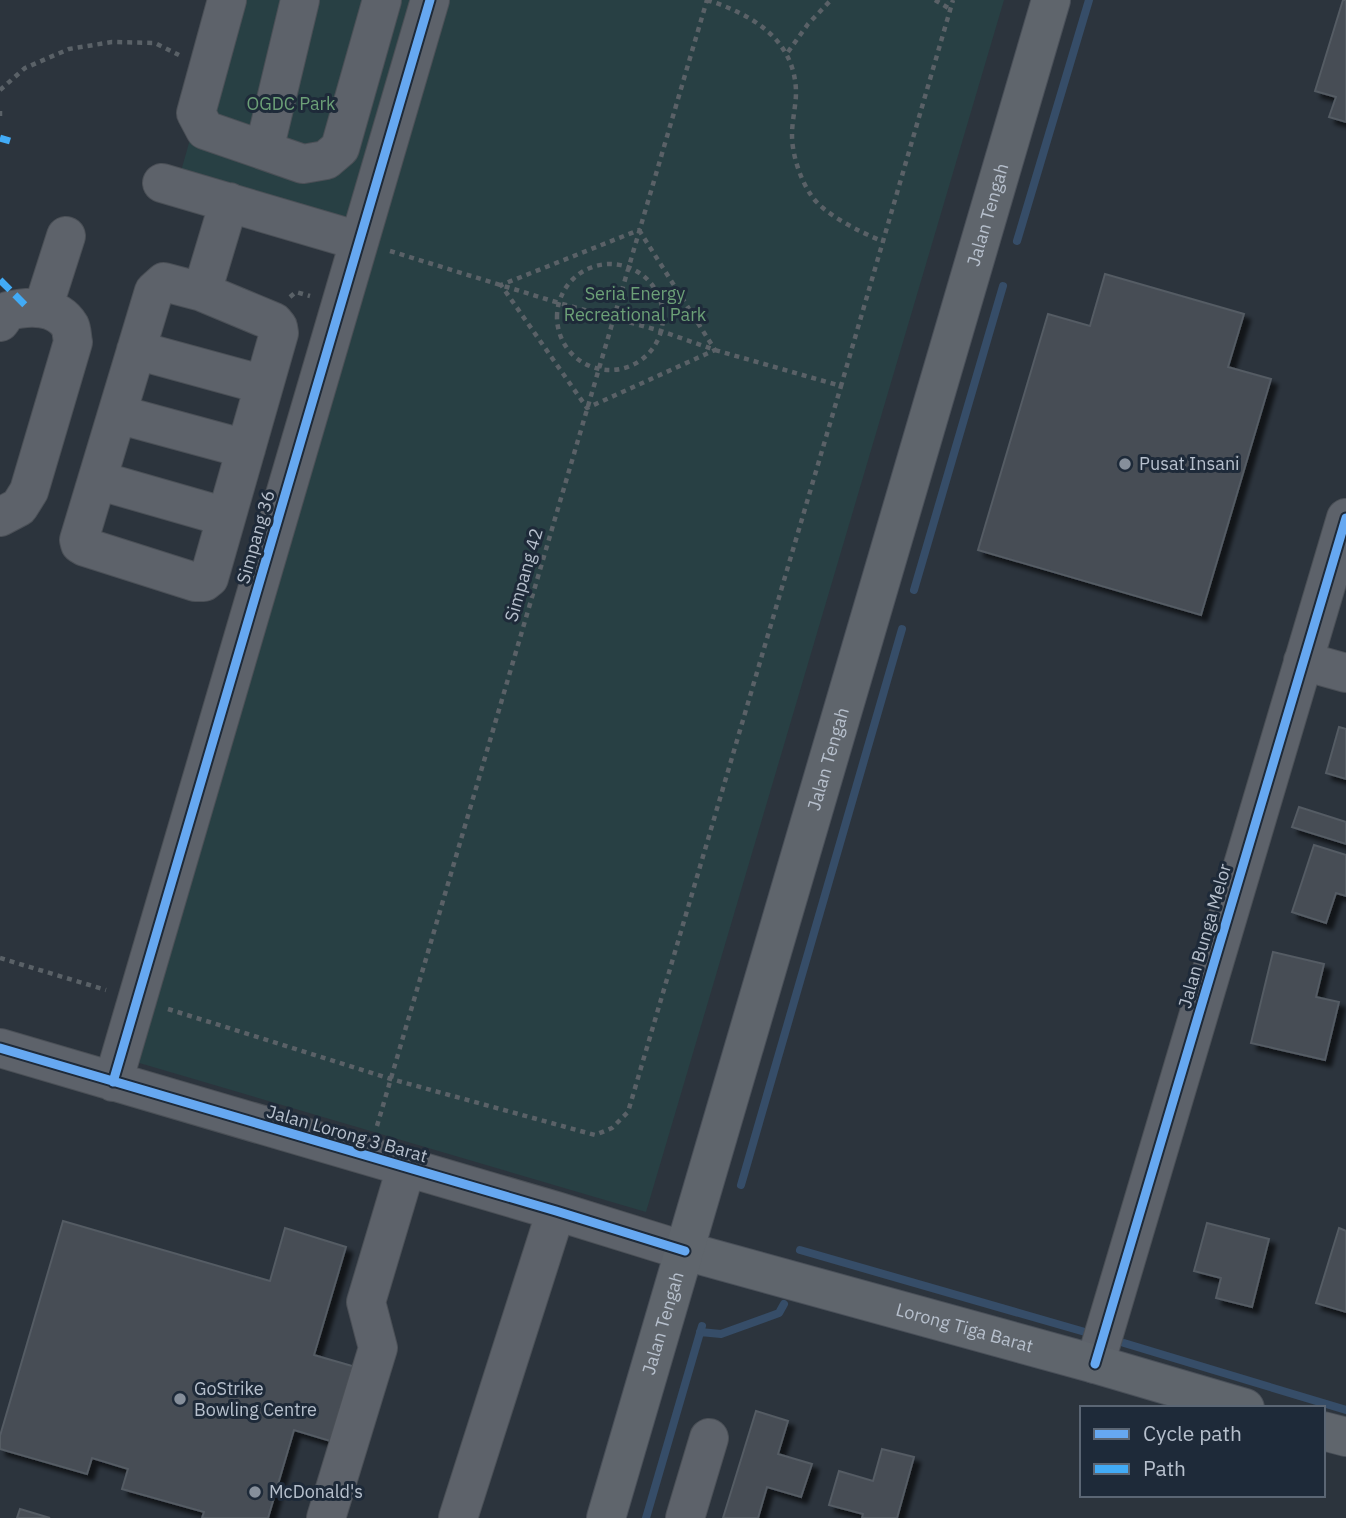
<svg xmlns="http://www.w3.org/2000/svg" width="1346" height="1518" font-family="'IBM Plex Sans',sans-serif">
<style>
.green{fill:#284044}
.lines{fill:none;stroke-linecap:round;stroke-linejoin:round}
.stream{stroke:#364d68;stroke-width:8}
.building{fill:#464d55;stroke:#545b64;stroke-width:2;filter:url(#shadow)}
.minor-casing{stroke:#4b5057;stroke-width:40}
.major-casing{stroke:#4a5059;stroke-width:40}
.path{stroke:#5a6167;stroke-width:4.5;stroke-dasharray:5 5;stroke-linecap:butt}
.minor{stroke:#5d626a;stroke-width:38}
.major{stroke:#5f656c;stroke-width:38}
.quiet{stroke:#42abf6;stroke-width:7;stroke-dasharray:14 7;stroke-linecap:butt}
.cycleway-casing{stroke:#1e2a39;stroke-width:13}
.cycleway{stroke:#66a8f1;stroke-width:9}
.poi-dot{fill:#868f9b;stroke:#1e2a39;stroke-width:2.5}
.labels{text-anchor:middle;stroke-width:6;stroke-linejoin:round;paint-order:stroke}
.park-label{font-size:18px;fill:#6ca077;stroke:#1e2a39}
.street-label{font-size:18px;fill:#b7c0cd;stroke:#1e2a39}
.poi-label{font-size:18px;fill:#b7c0cd;stroke:#1e2a39;text-anchor:start}
</style>
<defs>
<filter id="shadow"><feDropShadow dx="6" dy="6" stdDeviation="2" flood-color="#0009"/></filter>
</defs>
<rect width="100%" height="100%" fill="#2c343d"/>
<!-- green -->
<path class="green" d="M 230,0 L 411,0 L 348,219 L 181,171 Z
M 445,0 L 1004,0 L 646,1212 L 136,1062 Z"/>
<g class="lines">
<!-- stream -->
<path class="stream" d="M 1017,241 L 1089,0
M 914,590 L 1003,286
M 741,1185 L 902,629
M 800,1250 L 1085,1332
M 700,1332 L 721,1334 L 779,1313 L 784,1304
M 1124,1343 L 1346,1410
M 646,1518 L 702,1326"/>
</g>
<!-- building -->
<path class="building" d="M 1343,0 L 1346,0 L 1346,122 L 1329,117 L 1336,97 L 1315,91 Z
M 1105,274 L 1244,314 L 1228,367 L 1271,379 L 1201,615 L 978,550 L 1048,314 L 1090,326 Z
M 1339,727 L 1346,729 L 1346,779 L 1326,773 Z
M 1299,807 L 1346,822 L 1346,844 L 1292,827 Z
M 1314,845 L 1346,855 L 1346,896 L 1336,893 L 1326,923 L 1292,912 Z
M 1273,952 L 1324,964 L 1316,997 L 1339,1002 L 1325,1060 L 1251,1043 Z
M 63,1221 L 270,1281 L 285,1228 L 346,1247 L 314,1355 L 359,1368 L 337,1443 L 294,1430 L 268,1518 L 202,1518 L 204,1512 L 122,1489 L 128,1469 L 92,1458 L 87,1474 L 0,1449 L 0,1436 Z
M 1207,1223 L 1269,1239 L 1252,1307 L 1216,1298 L 1221,1278 L 1194,1271 Z
M 1339,1228 L 1346,1231 L 1346,1312 L 1316,1303 Z
M 756,1411 L 788,1421 L 778,1454 L 812,1464 L 801,1497 L 767,1487 L 758,1518 L 723,1518 Z
M 882,1449 L 914,1457 L 897,1518 L 862,1518 L 863,1514 L 829,1505 L 839,1471 L 873,1481 Z
M 20,1509 L 50,1518 L 17,1518 Z"/>
<g class="lines">
<!-- minor casing -->
<g class="minor-casing">
<path id="minor" d="M 227,0 L 196,113 L 205,130 L 303,164 L 326,160 L 340,148 L 382,0
M 264,150 L 300,0
M 162,183 L 359,241
M 164,282 L 202,292 L 274,322 L 278,327 L 279,333 L 209,578 L 204,582 L 195,582 L 85,547 L 80,544 L 79,540 L 154,291 Z
M 202,292 L 229,202
M 43,308 L 66,236
M 0,322 L 8,311 C 28,306 57,304 70,326 C 72,330 72,338 73,342 L 29,491 L 19,507 L 0,517
M 136,350 L 264,385
M 117,414 L 246,449
M 97,480 L 226,517
M 1303,661 L 1346,673
M 0,1048 L 556,1211 L 685,1251
M 113,1082 L 430,0
M 1095,1364 L 1346,518
M 326,1518 L 378,1348 L 366,1302 L 406,1168
M 458,1518 L 556,1211
M 685,1518 L 709,1438"/>
</g>
<!-- major casing -->
<g class="major-casing">
<g id="major">
<path id="s1" d="M 685,1251 L 1095,1364 L 1245,1408"/>
<path d="M 1323,1431 L 1346,1437"/>
<path id="s2" d="M 606,1518 L 1051,0"/>
</g>
</g>
<!-- path -->
<path class="path" d="M 707,0 C 751,14 795,39 796,92 C 796,106 792,120 792,135 C 792,154 800,179 811,195 C 823,214 862,233 882,241
M 935,0 L 950,9
M 788,52 L 808,24 L 831,0
M 0,90 L 25,68 L 69,49 L 112,42 L 155,43 L 179,55
M 0,111 L 0,118
M 639,230 L 715,350 L 587,408 L 501,285 Z
M 390,251 L 559,303 L 661,331 L 715,350 L 841,386 L 953,0
M557 317a53 53 0 1 1 106 0a53 53 0 1 1-106 0Z
M 290,297 L 296,292 L 310,296
M 0,958 L 106,990
M 168,1009 L 391,1079 L 595,1135 L 612,1128 L 628,1112 L 841,386
M 377,1126 L 707,0"/>
<!-- minor -->
<use href="#minor" class="minor"/>
<!-- major -->
<use href="#major" class="major"/>
<!-- quiet -->
<path class="quiet" d="M 0,138 L 10,141
M 0,280 L 26,306"/>
<!-- cycleway casing -->
<g class="cycleway-casing">
<path id="cycleway" d="M 0,1048 L 556,1211 L 685,1251
M 113,1082 L 430,0
M 1095,1364 L 1346,518"/>
</g>
<!-- cycleway -->
<use href="#cycleway" class="cycleway"/>
</g>
<!-- markers -->
<g class="poi-dot">
<circle cx="1125" cy="464" r="7"/>
<circle cx="180" cy="1399" r="7"/>
<circle cx="255" cy="1492" r="7"/>
</g>
<g class="labels">
<!-- park labels -->
<g class="park-label">
<text x="291" y="110">OGDC Park</text>
<text x="635" y="300">Seria Energy<tspan x="635" dy="21">Recreational Park</tspan></text>
</g>
<!-- street labels -->
<g class="street-label">
<text dy="6" stroke="none"><textPath href="#s2" startOffset="1358">Jalan Tengah</textPath></text>
<text transform="translate(256 537) rotate(-74)" y="6">Simpang 36</text>
<text transform="translate(524 575) rotate(-74)" y="6">Simpang 42</text>
<text dy="6" stroke="none"><textPath href="#s2" startOffset="791">Jalan Tengah</textPath></text>
<text transform="translate(1205 936) rotate(-74)" y="6">Jalan Bunga Melor</text>
<text transform="translate(347 1134) rotate(16)" y="6">Jalan Lorong 3 Barat</text>
<text dy="6" stroke="none"><textPath href="#s2" startOffset="203">Jalan Tengah</textPath></text>
<text dy="6" stroke="none"><textPath href="#s1" startOffset="290">Lorong Tiga Barat</textPath></text>
</g>
<!-- poi labels -->
<g class="poi-label">
<text x="1139" y="470">Pusat Insani</text>
<text x="194" y="1395">GoStrike<tspan x="194" dy="21">Bowling Centre</tspan></text>
<text x="269" y="1498">McDonald's</text>
</g>
</g>
<!-- legend -->
<rect x="1080" y="1406" width="245" height="91" fill="#1e2a39" stroke="#5b6674" stroke-width="2"/>
<rect x="1094" y="1429" width="35" height="10" fill="#66a8f1" stroke="#5b6674" stroke-width="2"/>
<text x="1143" y="1441" font-size="21" fill="#b7c0cd">Cycle path</text>
<rect x="1094" y="1464" width="35" height="10" fill="#42abf6" stroke="#5b6674" stroke-width="2"/>
<text x="1143" y="1476" font-size="21" fill="#b7c0cd">Path</text>
</svg>
